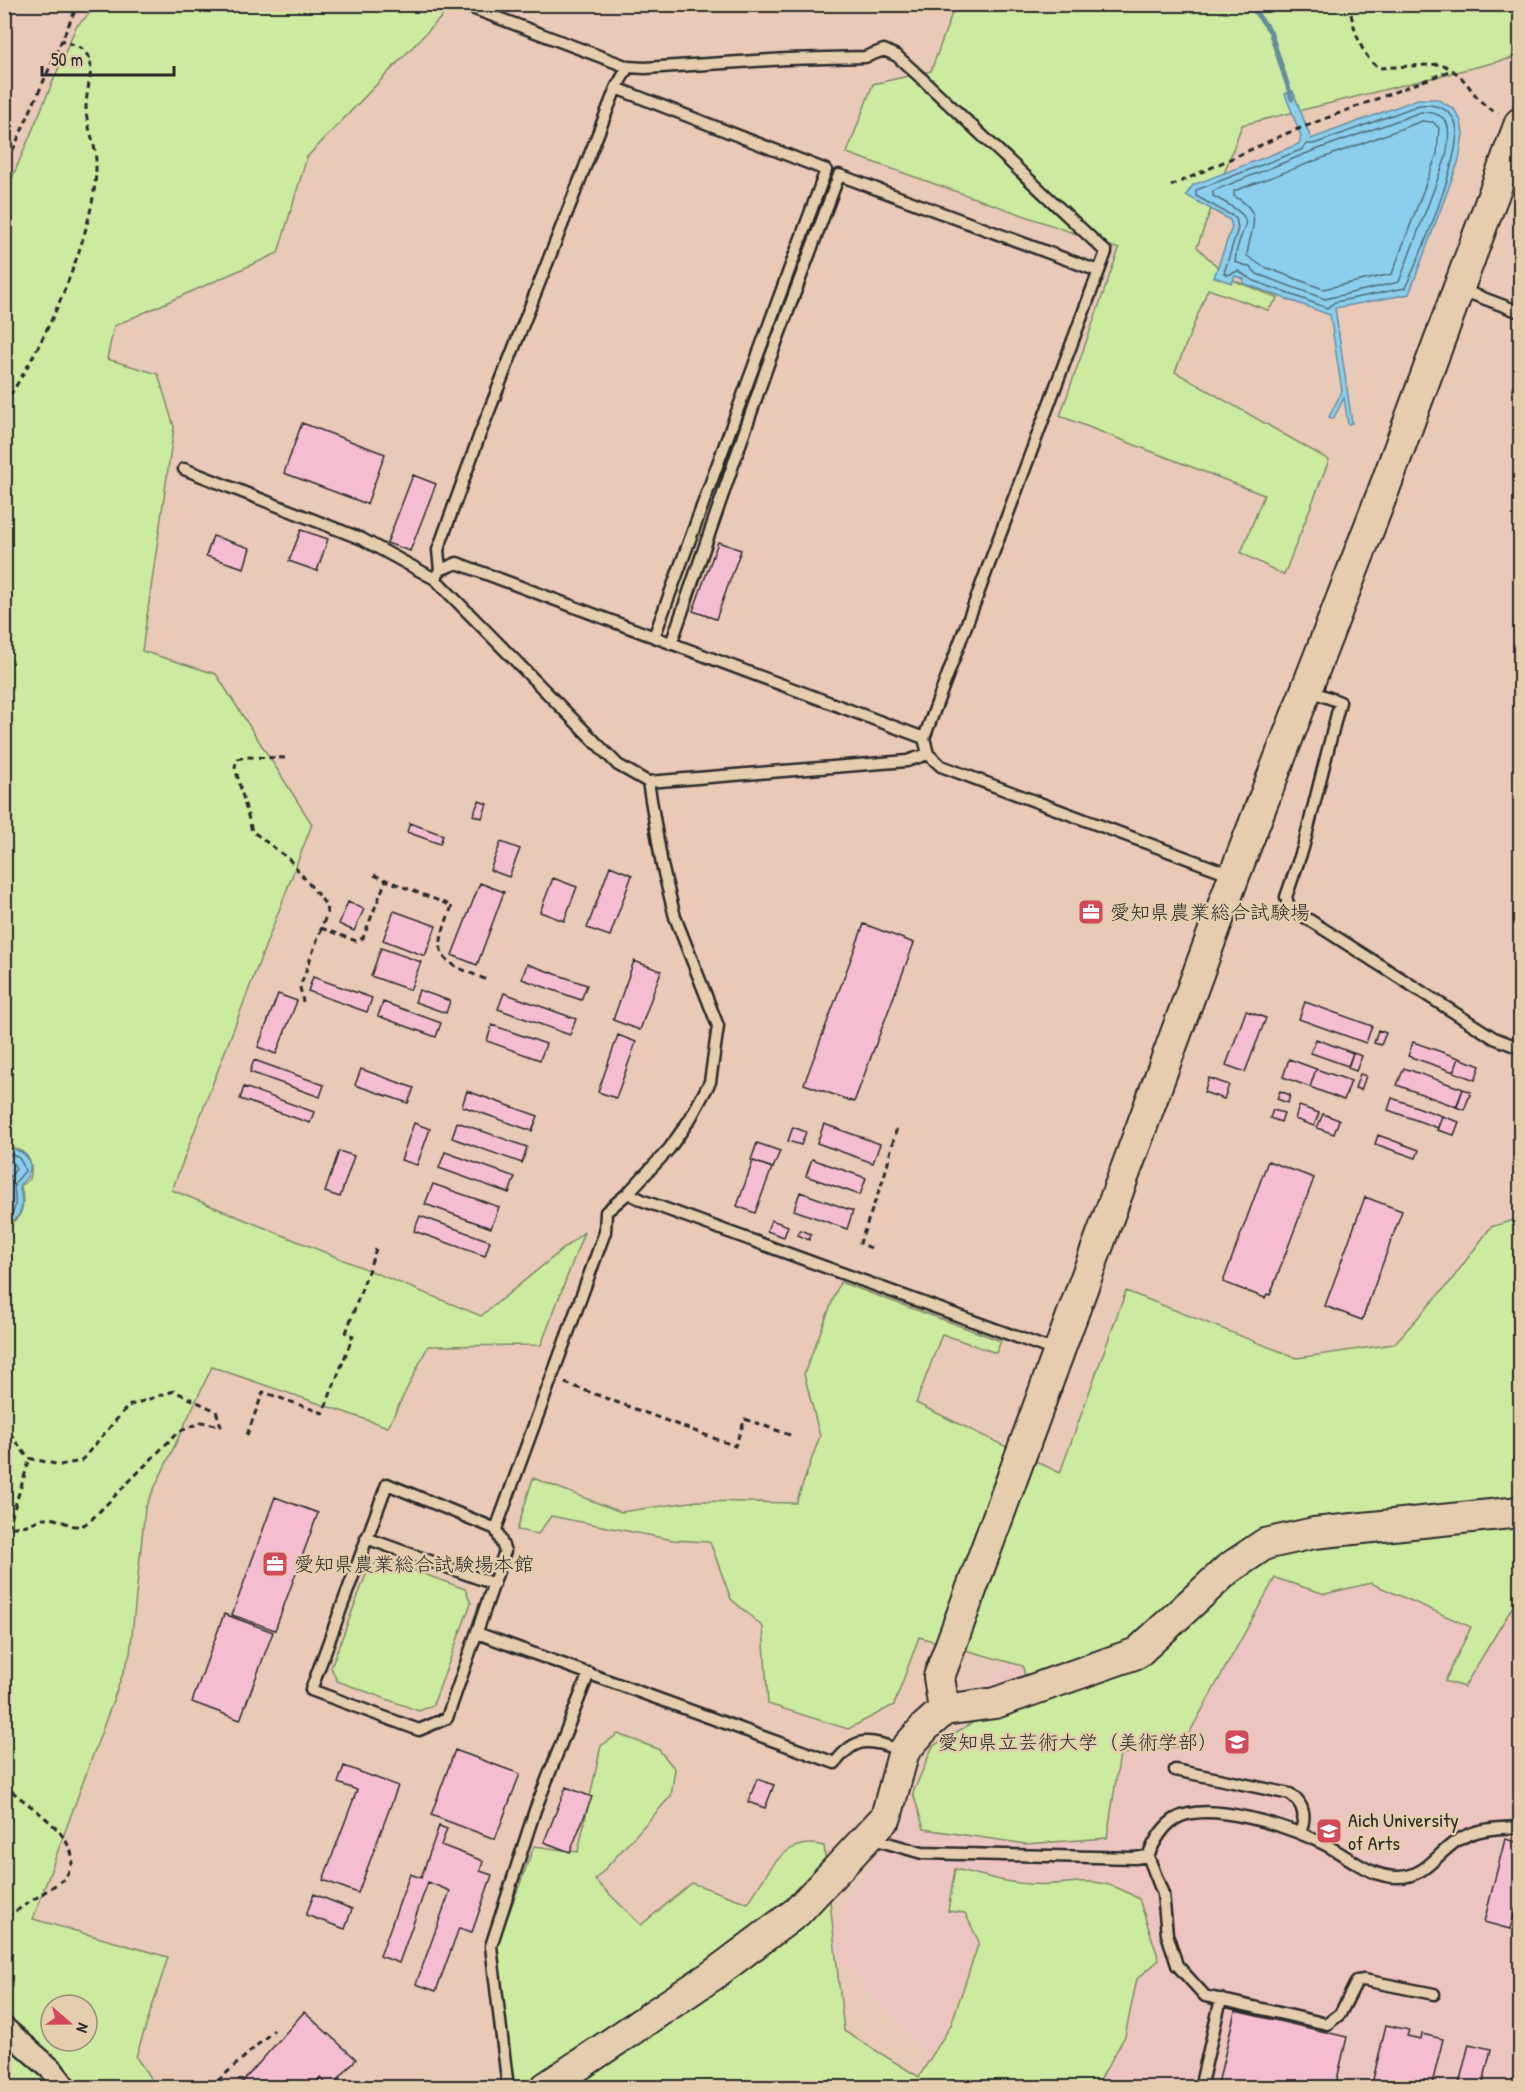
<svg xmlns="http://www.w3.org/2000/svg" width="1525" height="2092" font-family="'Patrick Hand','Klee One',sans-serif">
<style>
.built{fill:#edc5c0}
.green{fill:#cdeaa1;stroke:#7c8a66;stroke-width:1.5;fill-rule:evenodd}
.water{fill:#8bcfed;stroke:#658d9f;stroke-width:1.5}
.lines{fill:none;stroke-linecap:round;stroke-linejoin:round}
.shore{stroke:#516d79;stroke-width:1.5}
.stream{stroke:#658d9f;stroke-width:5}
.building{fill:#f5bdd2;stroke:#2b2b2b;stroke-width:1.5}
.lane-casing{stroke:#2b2b2b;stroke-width:15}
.street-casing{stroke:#2b2b2b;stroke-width:26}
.secondary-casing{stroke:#2b2b2b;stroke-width:34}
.path{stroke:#2b2b2b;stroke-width:3;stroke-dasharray:6 4.5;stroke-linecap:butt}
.lane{stroke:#e4cead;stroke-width:10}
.street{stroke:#e4cead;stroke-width:21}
.secondary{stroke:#e4cead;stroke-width:30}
.labels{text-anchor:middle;stroke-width:5;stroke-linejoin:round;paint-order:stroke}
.poi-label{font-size:20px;fill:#2b2b2b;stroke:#e4cead;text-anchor:start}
</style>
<rect width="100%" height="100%" fill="#e9c9b8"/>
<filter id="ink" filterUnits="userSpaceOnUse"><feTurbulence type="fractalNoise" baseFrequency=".0167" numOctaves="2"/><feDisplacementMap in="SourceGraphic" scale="12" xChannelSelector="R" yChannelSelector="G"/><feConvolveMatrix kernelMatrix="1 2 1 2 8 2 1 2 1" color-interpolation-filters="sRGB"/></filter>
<g filter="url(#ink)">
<!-- built -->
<path class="built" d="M 1520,1494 L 1520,2087 L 953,2087 L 823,1939 L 1082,1544 Z"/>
<!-- green -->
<path class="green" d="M 98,5 L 453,5 L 307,157 L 278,253 L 114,326 L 107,359 L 158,374 L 174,427 L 142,651 L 216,674 L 312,824 L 172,1190 L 481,1316 L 584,1232 L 541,1345 L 428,1346 L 388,1427 L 212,1367 L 145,1508 L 130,1654 L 33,1919 L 168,1957 L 136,2057 L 156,2087 L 5,2087 L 4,1227 C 24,1219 25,1205 21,1186 L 30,1179 C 35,1159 24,1147 4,1147 L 5,195 L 76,27 ZM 51,2005 L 87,2005 L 87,2041 L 51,2041 Z
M 955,5 L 1520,5 L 1520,35 L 1512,58 L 1242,125 L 1197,247 L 1230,279 L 1278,298 L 1268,310 L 1208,289 L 1175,372 L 1329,460 L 1284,575 L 1241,553 L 1264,495 L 1060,416 L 1119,249 L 847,153 L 873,84 L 931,71 Z
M 1520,1218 L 1520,1602 L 1516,1601 L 1464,1687 L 1445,1681 L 1471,1627 L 1371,1583 L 1325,1594 L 1275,1578 L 1182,1746 L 1120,1754 L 1107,1838 L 1026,1844 L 924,1829 L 913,1793 L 933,1746 L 982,1717 L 1030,1705 L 1023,1666 L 919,1637 L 894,1705 L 848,1729 L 768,1704 L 763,1627 L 731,1599 L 710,1542 L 673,1540 L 551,1516 L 538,1534 L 517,1530 L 533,1478 L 621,1512 L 697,1501 L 796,1503 L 820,1436 L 804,1374 L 840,1282 L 1001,1341 L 996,1353 L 942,1334 L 916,1403 L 1060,1473 L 1126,1291 L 1297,1358 L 1394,1344 L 1450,1282 L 1491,1227 Z
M 383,1559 L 465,1589 L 471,1603 L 433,1705 L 419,1711 L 337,1681 L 331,1667 L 369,1567 Z
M 618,1734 L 658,1749 L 675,1769 L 671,1796 L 595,1880 L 641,1925 L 692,1883 L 748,1903 C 769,1873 782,1835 824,1846 L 844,2031 L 919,2077 L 951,2025 L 979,1942 L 965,1913 L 948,1911 L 955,1869 C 979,1874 1004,1883 1028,1884 C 1076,1888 1090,1869 1139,1899 L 1159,1960 L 1137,1979 L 1125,2036 L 1096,2087 L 511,2088 L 497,1945 L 534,1846 L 578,1852 L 601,1746 Z"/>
<!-- water -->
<path class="water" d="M 1293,91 L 1311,139 L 1418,99 L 1437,99 L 1454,109 L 1461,121 L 1463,134 L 1459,160 L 1409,294 L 1335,308 L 1352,423 L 1348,424 L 1344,398 L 1333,419 L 1329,417 L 1342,391 L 1330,315 L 1243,283 L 1244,279 L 1235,276 L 1232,283 L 1214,277 L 1232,227 L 1230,220 L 1186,195 L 1193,185 L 1299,144 L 1301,136 L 1285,94 Z
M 4,1148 C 29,1148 40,1169 19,1185 C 24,1203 24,1218 5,1225 Z"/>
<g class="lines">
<!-- shore -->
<path class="shore" d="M 1419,105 C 1435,104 1451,107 1456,125 C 1463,153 1419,259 1405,288 L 1335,302 L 1327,308 L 1252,280 L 1238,271 L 1228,275 L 1224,273 L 1238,228 L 1236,218 L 1196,196 L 1196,190 L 1301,150 L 1307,144 L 1314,144 Z
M 1421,112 C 1454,112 1450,131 1446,157 L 1399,282 L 1325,299 L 1257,274 L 1250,267 L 1235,262 C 1238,220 1267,224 1213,196 L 1213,191 L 1310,152 Z
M 1422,121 L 1433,122 L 1439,128 L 1437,154 L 1392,274 L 1323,289 L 1262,266 L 1247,256 C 1249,229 1267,214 1234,196 L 1234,191 Z
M 4,1154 C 18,1154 21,1158 25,1171 L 14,1184 C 14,1197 21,1212 4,1219
M 4,1161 L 13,1162 L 16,1169 L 7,1181 L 9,1202 L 4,1211"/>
<!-- stream -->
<path class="stream" d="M 1254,4 L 1256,13 L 1270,31 L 1292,99"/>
</g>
<!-- building -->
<path class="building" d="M 302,423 L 385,454 L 367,504 L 284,473 Z
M 413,475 L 436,484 L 410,551 L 387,543 Z
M 301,530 L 328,539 L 317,571 L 289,561 Z
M 213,536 L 250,548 L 244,568 L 206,556 Z
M 718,542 L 741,550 L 716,619 L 693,611 Z
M 479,801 L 487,804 L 482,818 L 473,815 Z
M 410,823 L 443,835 L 440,844 L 407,832 Z
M 501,842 L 520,849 L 509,877 L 490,870 Z
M 610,866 L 632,875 L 610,936 L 587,928 Z
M 553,878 L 577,887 L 564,921 L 540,912 Z
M 480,883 L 504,892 L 477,965 L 452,955 Z
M 348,902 L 364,909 L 354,931 L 339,924 Z
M 394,911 L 436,926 L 425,956 L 383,940 Z
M 864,924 L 914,943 L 854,1102 L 804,1084 Z
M 381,948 L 421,962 L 410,990 L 371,976 Z
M 634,961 L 661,971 L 640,1030 L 613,1020 Z
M 527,964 L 587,985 L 581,1000 L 522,979 Z
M 313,977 L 372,998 L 367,1012 L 308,991 Z
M 419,990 L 450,1001 L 446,1013 L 415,1002 Z
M 504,993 L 576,1019 L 570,1035 L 498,1009 Z
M 278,994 L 297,1001 L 276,1054 L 258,1047 Z
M 383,1002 L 441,1023 L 436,1037 L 378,1016 Z
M 1305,1002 L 1372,1026 L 1366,1043 L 1299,1019 Z
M 1246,1011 L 1266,1018 L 1245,1072 L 1226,1065 Z
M 492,1025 L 546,1044 L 540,1060 L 487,1041 Z
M 1378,1030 L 1386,1033 L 1381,1045 L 1374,1043 Z
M 618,1035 L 636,1042 L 616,1098 L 598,1092 Z
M 1316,1039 L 1353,1053 L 1348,1066 L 1311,1053 Z
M 1413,1042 L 1459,1058 L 1454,1072 L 1408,1056 Z
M 1353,1053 L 1362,1056 L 1356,1071 L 1348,1068 Z
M 1459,1058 L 1480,1066 L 1475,1080 L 1454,1072 Z
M 1289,1059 L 1316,1069 L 1310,1087 L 1283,1077 Z
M 254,1060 L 324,1085 L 320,1097 L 250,1072 Z
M 1404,1068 L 1463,1089 L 1457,1107 L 1397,1085 Z
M 361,1069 L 414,1088 L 408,1103 L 355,1085 Z
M 1316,1069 L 1351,1081 L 1344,1100 L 1310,1087 Z
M 1360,1074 L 1366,1076 L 1361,1090 L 1355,1088 Z
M 1209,1078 L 1229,1085 L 1224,1099 L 1204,1092 Z
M 244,1087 L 314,1112 L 310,1123 L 240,1099 Z
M 1463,1089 L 1471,1092 L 1464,1110 L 1456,1107 Z
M 467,1091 L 538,1116 L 532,1131 L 462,1106 Z
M 1280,1091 L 1290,1095 L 1288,1103 L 1277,1099 Z
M 1392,1098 L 1442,1116 L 1438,1128 L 1388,1110 Z
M 1299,1106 L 1319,1113 L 1314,1126 L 1295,1119 Z
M 1273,1110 L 1284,1113 L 1281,1122 L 1270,1118 Z
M 1323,1114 L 1339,1120 L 1334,1134 L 1317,1128 Z
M 1442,1116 L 1459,1122 L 1454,1135 L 1437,1130 Z
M 457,1122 L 527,1147 L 522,1163 L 452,1138 Z
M 414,1123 L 430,1129 L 417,1165 L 401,1160 Z
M 824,1124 L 880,1144 L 873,1163 L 817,1143 Z
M 793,1127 L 806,1132 L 801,1145 L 788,1141 Z
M 1378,1135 L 1419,1150 L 1416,1158 L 1375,1144 Z
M 757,1143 L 780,1151 L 773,1168 L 751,1160 Z
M 339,1151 L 354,1156 L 340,1197 L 325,1192 Z
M 445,1152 L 515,1177 L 509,1193 L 439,1168 Z
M 812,1159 L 866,1178 L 860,1195 L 806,1176 Z
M 753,1161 L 772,1168 L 755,1213 L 737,1206 Z
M 1268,1161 L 1314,1178 L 1270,1295 L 1267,1294 L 1265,1298 L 1223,1282 Z
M 433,1184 L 499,1207 L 491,1228 L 425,1204 Z
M 800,1192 L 853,1211 L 847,1229 L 794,1210 Z
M 1365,1197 L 1402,1211 L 1362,1320 L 1325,1306 Z
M 420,1216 L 490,1241 L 485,1256 L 414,1231 Z
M 771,1220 L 788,1226 L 784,1237 L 767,1231 Z
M 800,1230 L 811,1234 L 809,1240 L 798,1235 Z
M 275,1497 L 318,1513 L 275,1630 L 232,1615 Z
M 224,1614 L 273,1632 L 240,1720 L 192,1702 Z
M 455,1750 L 520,1774 L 495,1839 L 431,1815 Z
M 344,1766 L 398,1786 L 358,1893 L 323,1880 L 357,1790 L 338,1783 Z
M 757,1779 L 774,1785 L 765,1808 L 748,1802 Z
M 566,1787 L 592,1797 L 570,1852 L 544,1842 Z
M 439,1826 L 447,1829 L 441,1845 L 483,1861 L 480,1871 L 492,1875 L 472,1932 L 459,1928 L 436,1991 L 416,1984 L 450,1891 L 428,1882 L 399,1963 L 380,1956 L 410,1874 L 421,1878 Z
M 1505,1839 L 1520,1843 L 1520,1905 L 1517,1904 L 1510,1929 L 1484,1922 Z
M 314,1894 L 352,1909 L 345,1929 L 306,1915 Z
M 1235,2011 L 1347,2037 L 1335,2088 L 1217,2088 Z
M 304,2012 L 356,2059 L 331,2088 L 320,2078 L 312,2088 L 237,2088 Z
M 1386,2025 L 1409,2030 L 1407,2036 L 1421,2039 L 1422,2034 L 1443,2039 L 1431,2088 L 1371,2088 Z
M 1469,2044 L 1491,2049 L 1482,2088 L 1458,2088 Z"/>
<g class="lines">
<!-- lane casing -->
<g class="lane-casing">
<path id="lane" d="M 472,8 L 628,67 L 645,68 L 787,59 L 865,57 L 884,50 L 897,56 L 919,76 L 1106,252 L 924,738 L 928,754 L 941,766 L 1232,875
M 616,88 L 826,170 L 654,637
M 1459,289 L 1520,312
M 184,469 L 362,539 L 435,579 L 618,765 L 648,782 L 907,761 L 928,754
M 440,570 L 457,563 L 924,738
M 435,579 L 440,570 L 438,550 L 480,434 L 616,88 L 628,67
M 671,644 L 767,367 L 839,175 L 1098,271
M 1308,690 L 1340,702 L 1303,848 L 1286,897 L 1289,907 L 1494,1038 L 1520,1048
M 628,1193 L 644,1201 L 1058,1352
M 496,1529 L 387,1484 L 311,1690 L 419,1730 L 447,1718 L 505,1551 L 496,1529 L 605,1232 L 606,1212 L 628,1193 L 669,1149 L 690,1119 L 710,1082 L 718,1026 L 675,917 L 662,865 L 648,782
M 366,1538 L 494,1584
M 477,1633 L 835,1763 C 857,1734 871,1740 902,1751
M 1175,1770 L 1290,1794 C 1305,1805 1306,1817 1300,1833
M 870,1838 L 922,1853 L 1135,1858 L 1148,1856 C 1154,1842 1162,1827 1175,1819 C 1208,1799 1292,1828 1324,1844 C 1348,1856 1371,1878 1398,1877 C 1426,1877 1437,1853 1458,1840 C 1477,1828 1499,1828 1520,1827
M 1148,1856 L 1163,1894 L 1167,1934 L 1177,1965 L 1205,1996 L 1327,2024 L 1340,2014 L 1357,1981 L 1364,1980 L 1434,1994
M 508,2088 L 491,1946 L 535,1810 L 589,1673
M 1200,2088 L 1221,1999"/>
</g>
<!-- street casing -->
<g class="street-casing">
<path id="street" d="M 4,2028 L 52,2070 L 66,2088"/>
</g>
<!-- secondary casing -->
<g class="secondary-casing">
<path id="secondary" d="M 944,1710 L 995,1703 L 1137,1653 L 1228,1569 L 1265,1544 L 1314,1533 L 1520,1512
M 545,2088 L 713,1975 L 797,1912 L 886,1817 L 904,1751 L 925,1727 L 944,1710 L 939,1677 L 1234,876 L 1383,492 L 1520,123"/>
</g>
<!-- path -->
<path class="path" d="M 1349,4 C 1353,25 1360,56 1379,68 L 1442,64 L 1452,70
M 4,170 L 78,4
M 1171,186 L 1285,134 L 1452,70 C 1473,84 1473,102 1498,113
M 4,404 C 43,349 98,230 96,162 C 96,143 86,126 86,108 C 86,91 93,74 90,58 L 81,48 L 62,40
M 285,758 L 246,757 L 237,759 L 235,767 L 252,831 L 289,859 L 326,905 L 327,913 L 300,987 L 303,1002
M 374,875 L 386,880
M 321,928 L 356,941 L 363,938 L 386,880 L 452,906 C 431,959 437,959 487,980
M 871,1248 L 860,1243 L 884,1177 L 897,1127
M 565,1383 L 735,1446 L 745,1419 L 790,1435
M 4,1425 L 28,1458 L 60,1465 L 81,1461 L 128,1406 L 174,1391 L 216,1411 L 221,1426 L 202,1422 L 178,1432 L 91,1520 L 82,1526 L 74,1526 L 52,1518 L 43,1518 L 27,1525 L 4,1529
M 247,1435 L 263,1392 L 323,1413 L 353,1336 L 346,1333 L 376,1249
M 8,1528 L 30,1458
M 4,1784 C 27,1807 67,1825 73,1860 L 66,1878 L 4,1919
M 210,2088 L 274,2030"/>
<!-- lane -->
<use href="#lane" class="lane"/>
<!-- street -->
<use href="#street" class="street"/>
<!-- secondary -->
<use href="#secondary" class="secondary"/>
</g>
</g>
<!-- icons -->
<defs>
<g id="office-square" transform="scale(1.35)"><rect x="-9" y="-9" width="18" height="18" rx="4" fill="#d1495b" stroke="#e4cead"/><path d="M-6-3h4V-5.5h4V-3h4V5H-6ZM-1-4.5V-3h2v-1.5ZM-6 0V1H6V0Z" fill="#fff"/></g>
<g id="university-square" transform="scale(1.35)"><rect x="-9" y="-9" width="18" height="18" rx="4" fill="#d1495b" stroke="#e4cead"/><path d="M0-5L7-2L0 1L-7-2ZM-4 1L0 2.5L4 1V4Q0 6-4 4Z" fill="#fff"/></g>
</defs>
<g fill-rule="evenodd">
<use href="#office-square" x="1091" y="912"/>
<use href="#office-square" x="275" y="1564"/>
<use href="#university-square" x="1237" y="1742"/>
<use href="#university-square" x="1329" y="1831"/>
</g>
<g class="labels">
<!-- poi labels -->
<g class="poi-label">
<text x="1110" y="919">愛知県農業総合試験場</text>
<text x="294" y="1571">愛知県農業総合試験場本館</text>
<text x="1218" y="1749" text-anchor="end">愛知県立芸術大学（美術学部）</text>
<text x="1348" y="1827">Aich University<tspan x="1348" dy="23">of Arts</tspan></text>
</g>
</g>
<!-- margin -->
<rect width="1525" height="2092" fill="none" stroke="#e4cead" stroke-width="24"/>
<rect x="12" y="12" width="1501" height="2068" fill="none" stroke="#2b2b2b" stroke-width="2" filter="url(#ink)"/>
<!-- north arrow -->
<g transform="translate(69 2023) rotate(110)"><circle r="28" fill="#e4cead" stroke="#9a8d79" stroke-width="1.5"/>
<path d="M0-4.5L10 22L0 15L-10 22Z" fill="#d1495b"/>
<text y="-9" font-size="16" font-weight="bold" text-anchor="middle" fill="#2b2b2b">N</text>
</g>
<!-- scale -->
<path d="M42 66v9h132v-9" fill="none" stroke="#2b2b2b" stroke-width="3"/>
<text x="51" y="66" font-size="18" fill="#2b2b2b" stroke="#e4cead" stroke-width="4.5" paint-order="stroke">50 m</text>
</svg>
